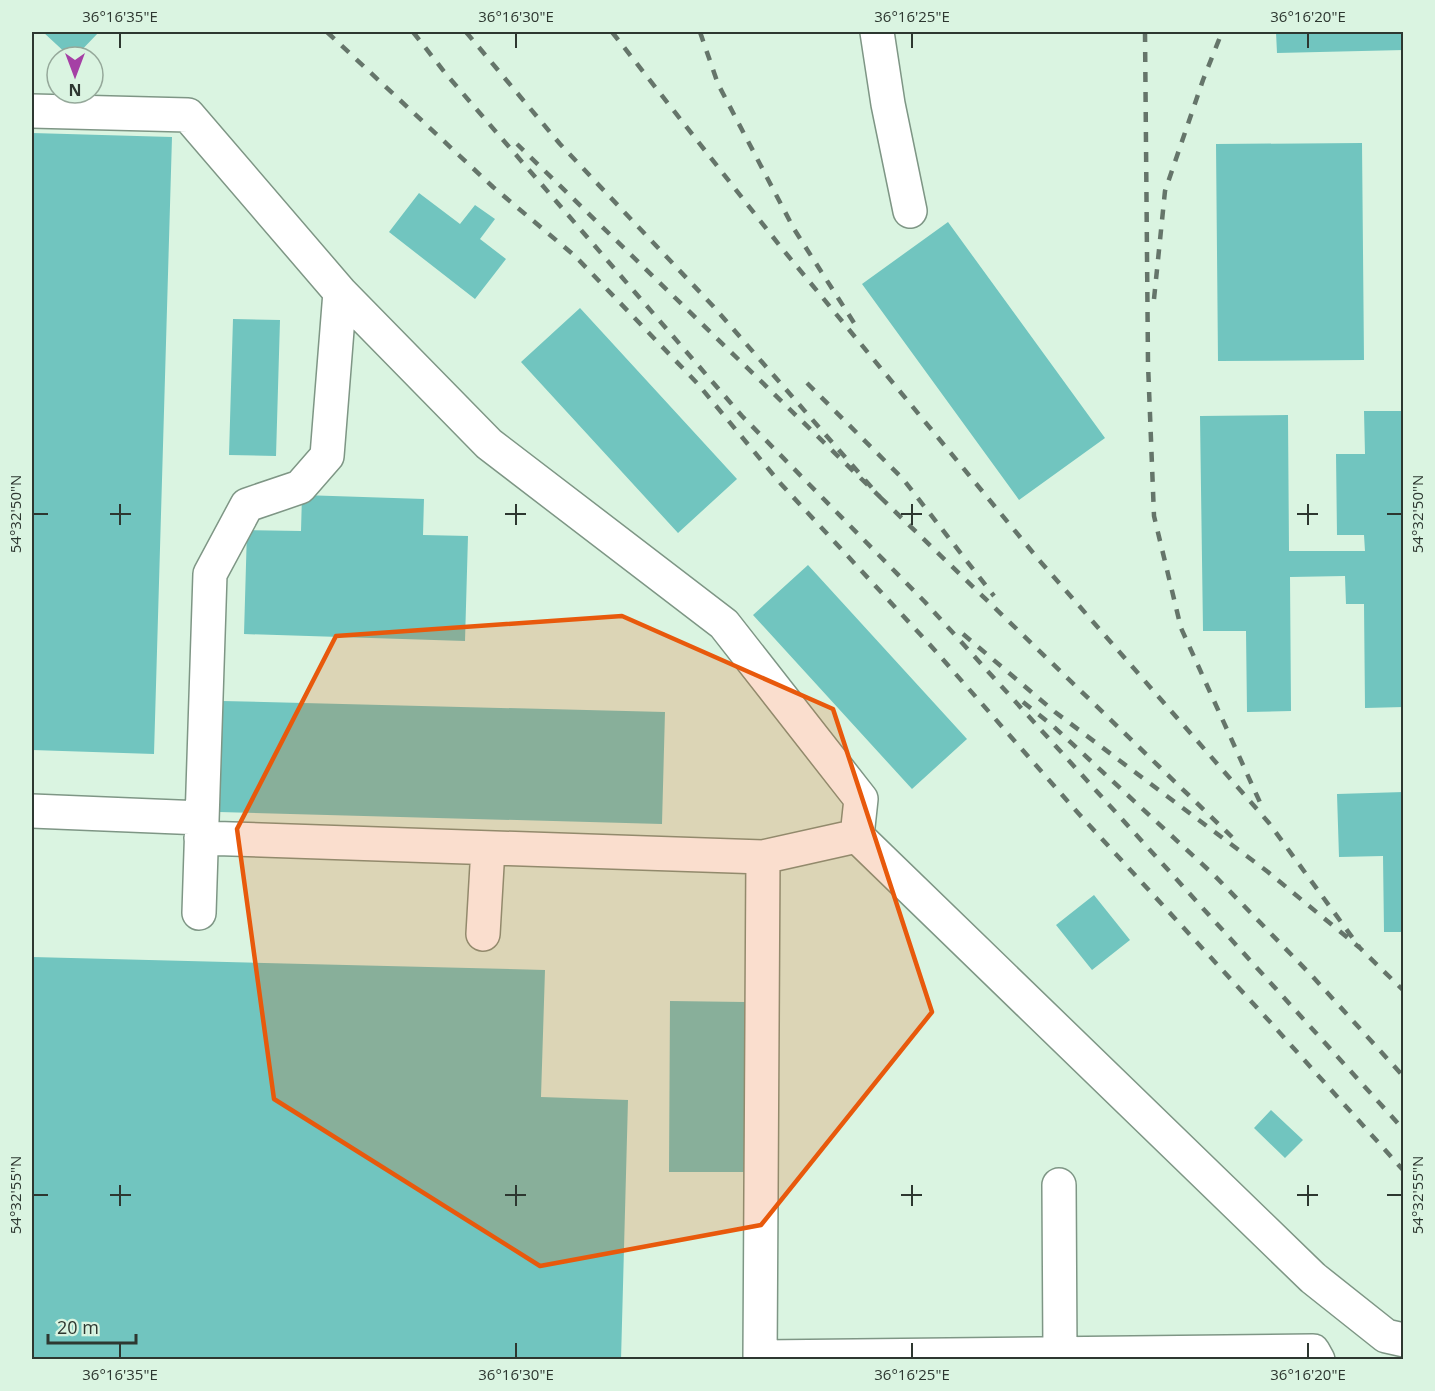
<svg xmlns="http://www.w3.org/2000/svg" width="1435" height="1391" font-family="'Open Sans',sans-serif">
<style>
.building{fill:#71c5bf}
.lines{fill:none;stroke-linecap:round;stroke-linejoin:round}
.minor-casing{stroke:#7e9685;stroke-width:36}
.minor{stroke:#fff;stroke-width:33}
.rail{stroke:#65756a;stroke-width:4.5;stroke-dasharray:10 10;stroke-linecap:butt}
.marked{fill:#e8590c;fill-opacity:0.2;stroke:#e8590c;stroke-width:4.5;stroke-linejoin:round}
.ticks{fill:none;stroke:#2d3730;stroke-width:2}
.neatline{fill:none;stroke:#2d3730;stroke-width:2}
.ticks-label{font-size:15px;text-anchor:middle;fill:#2d3730}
</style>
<rect width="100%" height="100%" fill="#daf4e1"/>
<!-- building -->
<path class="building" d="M 43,32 L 99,32 L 75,57 L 70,57 Z
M 1276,32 L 1404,32 L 1404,50 L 1277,53 Z
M 32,133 L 172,137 L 154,754 L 32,750 Z
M 1362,143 L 1364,360 L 1218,361 L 1216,144 Z
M 419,193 L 460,224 L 475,205 L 495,219 L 480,239 L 506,259 L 475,299 L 389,232 Z
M 948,222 L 1105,438 L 1019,500 L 862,284 Z
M 580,308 L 737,479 L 678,533 L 521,362 Z
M 233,319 L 280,320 L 276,456 L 229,455 Z
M 1364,411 L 1404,411 L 1404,707 L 1365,708 L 1364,604 L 1346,604 L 1345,576 L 1290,577 L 1291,711 L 1247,712 L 1246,631 L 1203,631 L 1200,416 L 1288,415 L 1289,551 L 1365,551 L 1364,535 L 1337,535 L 1336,454 L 1365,454 Z
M 302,495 L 424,499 L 423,535 L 468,536 L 465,641 L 244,634 L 247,530 L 301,531 Z
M 808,565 L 967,739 L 912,789 L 753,615 Z
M 222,701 L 665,712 L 662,824 L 219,812 Z
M 1404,792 L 1404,932 L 1384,932 L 1383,856 L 1339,857 L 1337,794 Z
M 1094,895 L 1130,940 L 1092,970 L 1056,925 Z
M 32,957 L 545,970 L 541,1097 L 628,1100 L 621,1360 L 32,1360 Z
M 670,1001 L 745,1002 L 744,1172 L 669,1172 Z
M 1271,1110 L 1303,1140 L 1285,1158 L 1254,1128 Z"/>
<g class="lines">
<!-- minor casing -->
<g class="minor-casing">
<path id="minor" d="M 877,32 L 888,104 L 910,211
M 32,111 L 188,115 L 340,292 L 489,444 L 724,624 L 861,799 L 857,836 L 1313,1278 L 1386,1336 L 1404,1340
M 32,811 L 202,818
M 201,838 L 763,857
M 199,913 L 210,574 L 247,505 L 300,487 L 327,456 L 340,292
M 483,934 L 488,848
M 1059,1185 L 1060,1354
M 760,1357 L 1313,1351 L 1318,1360
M 760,1360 L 763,857 L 857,836"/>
</g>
<!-- minor -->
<use href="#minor" class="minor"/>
<!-- rail -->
<path class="rail" d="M 327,32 L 493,187 L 575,256 L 697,383 L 781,484 L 931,646 L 1079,814 L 1271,1023 L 1404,1171
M 413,32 L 446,74 L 742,416 L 925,602 L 1404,1130
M 466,32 L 560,144 L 713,306 L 880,497 L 517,144
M 612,32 L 780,246 L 1039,560 L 1269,823 L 1360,948
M 700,32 L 718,84 L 794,229 L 856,326
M 1145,32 L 1148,364 L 1154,516 L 1181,628 L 1263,809
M 1154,299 L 1165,191 L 1203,80 L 1222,32
M 807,383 L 903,479 L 994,596
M 880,497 L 1232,837
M 963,634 L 1055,712 L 1268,872 L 1360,948 L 1404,991
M 1023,702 L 1052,725 L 1215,876 L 1313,977 L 1404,1077"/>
</g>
<!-- marked area -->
<path class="marked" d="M 622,616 L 833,709 L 932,1012 L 761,1225 L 540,1266 L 274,1099 L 237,829 L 336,636 Z"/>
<!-- ticks -->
<path class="ticks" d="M 120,33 L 120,48M 516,33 L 516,48M 912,33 L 912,48M 1308,33 L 1308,48M 120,504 L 120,525M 516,504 L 516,525M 912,504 L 912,525M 1308,504 L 1308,525M 33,514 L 48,514M 110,514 L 131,514M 505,514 L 526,514M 901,514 L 922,514M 1297,514 L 1318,514M 1387,514 L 1402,514M 120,1185 L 120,1206M 516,1185 L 516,1206M 912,1185 L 912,1206M 1308,1185 L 1308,1206M 33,1195 L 48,1195M 110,1195 L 131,1195M 505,1195 L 526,1195M 901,1195 L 922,1195M 1297,1195 L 1318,1195M 1387,1195 L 1402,1195M 120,1343 L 120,1358M 516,1343 L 516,1358M 912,1343 L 912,1358M 1308,1343 L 1308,1358"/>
<!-- border -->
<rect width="1435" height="1391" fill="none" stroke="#daf4e1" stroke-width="66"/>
<!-- north arrow -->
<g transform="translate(75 75) rotate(180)"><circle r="28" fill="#daf4e1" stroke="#95a89a" stroke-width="1.5"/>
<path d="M0-4.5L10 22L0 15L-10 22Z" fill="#a540a5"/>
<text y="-9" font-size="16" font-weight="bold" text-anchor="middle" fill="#2d3730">N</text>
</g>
<!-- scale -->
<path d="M48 1334v9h88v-9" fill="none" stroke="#2d3730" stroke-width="3"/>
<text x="57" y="1334" font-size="18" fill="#2d3730" stroke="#daf4e1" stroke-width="4.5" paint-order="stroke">20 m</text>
<rect x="33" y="33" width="1369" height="1325" class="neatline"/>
<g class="ticks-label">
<text x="120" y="22">36°16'35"E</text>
<text x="516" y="22">36°16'30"E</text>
<text x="912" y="22">36°16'25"E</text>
<text x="1308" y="22">36°16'20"E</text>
<text transform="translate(1418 514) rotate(-90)" y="5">54°32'50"N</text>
<text transform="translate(16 514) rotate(-90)" y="5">54°32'50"N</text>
<text transform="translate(1418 1195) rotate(-90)" y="5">54°32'55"N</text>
<text transform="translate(16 1195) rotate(-90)" y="5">54°32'55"N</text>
<text x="120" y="1380">36°16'35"E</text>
<text x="516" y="1380">36°16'30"E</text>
<text x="912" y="1380">36°16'25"E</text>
<text x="1308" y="1380">36°16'20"E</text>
</g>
</svg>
